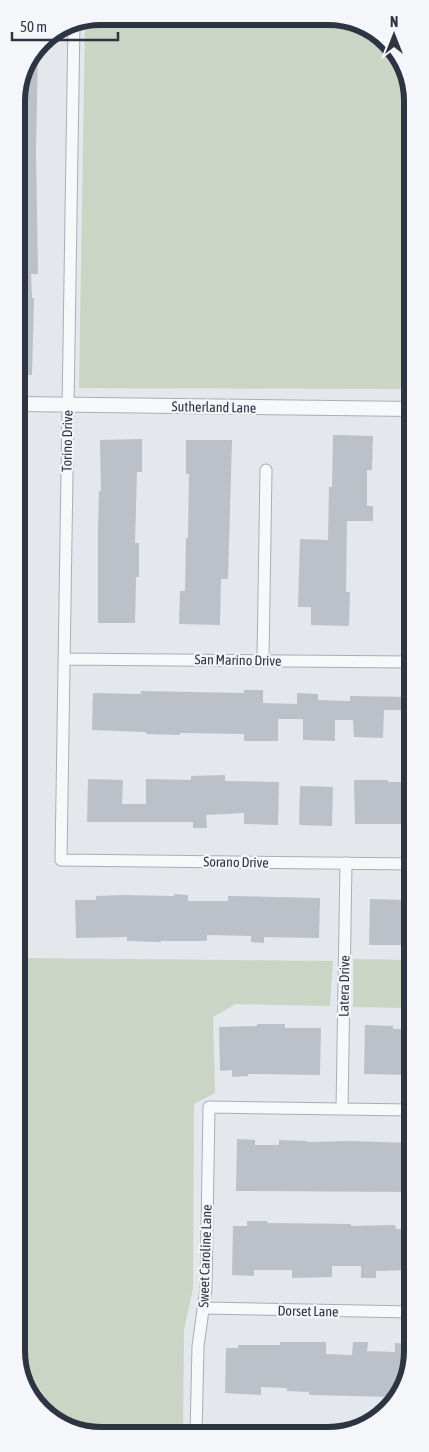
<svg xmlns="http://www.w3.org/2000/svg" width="429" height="1452" font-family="'Asap Condensed',sans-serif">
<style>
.green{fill:#cad5c6}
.building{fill:#bcc0c8}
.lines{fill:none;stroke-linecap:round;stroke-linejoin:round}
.minor-casing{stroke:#a9aeb6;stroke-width:13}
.tertiary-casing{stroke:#a9aeb6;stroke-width:16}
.minor{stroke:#f7f8fa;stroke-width:11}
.tertiary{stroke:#f7f8fa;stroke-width:14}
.labels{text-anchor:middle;stroke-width:4.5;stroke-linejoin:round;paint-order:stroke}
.street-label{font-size:14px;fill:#2d3543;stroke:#f4f6f9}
.rim{fill:none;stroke:#2d3543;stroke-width:6}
</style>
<rect width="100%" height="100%" fill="#e4e7ec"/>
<!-- green -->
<path class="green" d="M 345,18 L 388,41 L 411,85 L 412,389 L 79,388 L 85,22 Z
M 17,958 L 333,961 L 330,1006 L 236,1004 L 213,1017 L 215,1093 L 194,1104 L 193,1288 L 184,1330 L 183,1434 L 84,1434 L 41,1411 L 18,1367 Z
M 353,959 L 412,960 L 412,1008 L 353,1007 Z"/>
<!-- building -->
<path class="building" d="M 38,48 L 36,152 L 38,274 L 31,274 L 32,298 L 34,298 L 32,375 L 17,375 L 16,96 Z
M 333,435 L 373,436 L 372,470 L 367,470 L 367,506 L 373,506 L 373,521 L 347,521 L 346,592 L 350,592 L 349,626 L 311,625 L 311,607 L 298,607 L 300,539 L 328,540 L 329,487 L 332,487 Z
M 17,438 L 28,438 L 27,475 L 17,475 Z
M 142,439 L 142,472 L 137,472 L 135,543 L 139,543 L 139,577 L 136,577 L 135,623 L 98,623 L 98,528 L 99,491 L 101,491 L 100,440 Z
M 186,440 L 232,440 L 228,579 L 221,579 L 220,625 L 179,624 L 180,591 L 185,591 L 186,538 L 188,538 L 189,474 L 186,474 Z
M 244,690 L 263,690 L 263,703 L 297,704 L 297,693 L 318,694 L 318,700 L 350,701 L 350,696 L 412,697 L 412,710 L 384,710 L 383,738 L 354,737 L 353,720 L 335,720 L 335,741 L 303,740 L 303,719 L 278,719 L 278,741 L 244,741 L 244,734 L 180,733 L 180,735 L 146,734 L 146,732 L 92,730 L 93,693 L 141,694 L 141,691 L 244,693 Z
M 225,775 L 225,781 L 279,782 L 278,825 L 244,824 L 244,813 L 206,815 L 207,828 L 193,828 L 193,822 L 87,822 L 88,779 L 123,780 L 122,804 L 146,804 L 146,779 L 191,780 L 191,776 Z
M 354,780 L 388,780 L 388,782 L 412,782 L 412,824 L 355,824 Z
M 300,786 L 333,787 L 332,826 L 299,825 Z
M 174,894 L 188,895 L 188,901 L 228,901 L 228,896 L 320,898 L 319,938 L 264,937 L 264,943 L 251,942 L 251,936 L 207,935 L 207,941 L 161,941 L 161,942 L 127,941 L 127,937 L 76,938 L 75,900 L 96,900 L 96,896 L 122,895 L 174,896 Z
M 370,899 L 409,900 L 409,915 L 403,915 L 403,945 L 369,945 Z
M 257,1024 L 285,1024 L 285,1028 L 321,1028 L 320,1075 L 248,1074 L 248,1076 L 232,1077 L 232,1070 L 220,1071 L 219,1027 L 257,1026 Z
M 365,1025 L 393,1026 L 393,1029 L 412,1029 L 412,1075 L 364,1074 Z
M 237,1139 L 255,1140 L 255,1145 L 279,1145 L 279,1140 L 307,1141 L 307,1142 L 351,1141 L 412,1143 L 412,1192 L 236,1191 Z
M 247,1221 L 267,1221 L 267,1223 L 351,1224 L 351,1226 L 395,1225 L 396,1229 L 412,1229 L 412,1270 L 376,1271 L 376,1278 L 361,1278 L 361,1266 L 332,1266 L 332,1277 L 292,1278 L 292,1270 L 254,1270 L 254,1276 L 232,1275 L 233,1226 L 247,1226 Z
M 280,1342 L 326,1342 L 326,1354 L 352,1355 L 353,1342 L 368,1342 L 367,1351 L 395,1352 L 395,1343 L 413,1344 L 413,1356 L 396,1397 L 309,1395 L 309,1392 L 287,1391 L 287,1388 L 261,1387 L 261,1395 L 225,1393 L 226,1348 L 238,1348 L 238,1345 L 280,1345 Z"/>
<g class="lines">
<!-- minor casing -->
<g class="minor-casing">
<path id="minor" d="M 74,22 L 61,860 L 412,864
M 64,659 L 412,662
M 263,660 L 266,470
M 342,1109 L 346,863
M 204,1308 L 413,1312
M 196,1434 L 198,1346 L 206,1288 L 209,1107 L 412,1110"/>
</g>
<!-- tertiary casing -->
<g class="tertiary-casing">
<path id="tertiary" d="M 17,404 L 412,409"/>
</g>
<!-- minor -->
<use href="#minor" class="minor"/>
<!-- tertiary -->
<use href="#tertiary" class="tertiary"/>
</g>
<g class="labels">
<!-- street labels -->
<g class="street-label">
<text transform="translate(214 407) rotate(1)" y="5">Sutherland Lane</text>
<text transform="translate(67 441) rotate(-89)" y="5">Torino Drive</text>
<text transform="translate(238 660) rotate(1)" y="5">San Marino Drive</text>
<text transform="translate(236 862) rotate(1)" y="5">Sorano Drive</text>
<text transform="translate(344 986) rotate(-89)" y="5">Latera Drive</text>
<text transform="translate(205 1256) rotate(-88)" y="5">Sweet Caroline Lane</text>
<text transform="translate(308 1311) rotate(1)" y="5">Dorset Lane</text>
</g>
</g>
<!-- crop -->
<path d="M0 0H429V1452H0ZM101 25H328A76 76 0 0 1 404 101V1351A76 76 0 0 1 328 1427H101A76 76 0 0 1 25 1351V101A76 76 0 0 1 101 25Z" fill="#f4f6f9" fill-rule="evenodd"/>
<path class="rim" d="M101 25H328A76 76 0 0 1 404 101V1351A76 76 0 0 1 328 1427H101A76 76 0 0 1 25 1351V101A76 76 0 0 1 101 25Z"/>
<!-- north arrow -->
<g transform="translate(394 35)" stroke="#f4f6f9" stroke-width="4" paint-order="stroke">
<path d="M0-4L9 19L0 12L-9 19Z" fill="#2d3543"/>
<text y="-8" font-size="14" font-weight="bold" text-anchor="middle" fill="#2d3543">N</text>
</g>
<!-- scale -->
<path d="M12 32v8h106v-8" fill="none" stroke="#2d3543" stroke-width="2.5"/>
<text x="20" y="32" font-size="15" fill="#2d3543" stroke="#f4f6f9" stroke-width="4" paint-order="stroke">50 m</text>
</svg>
